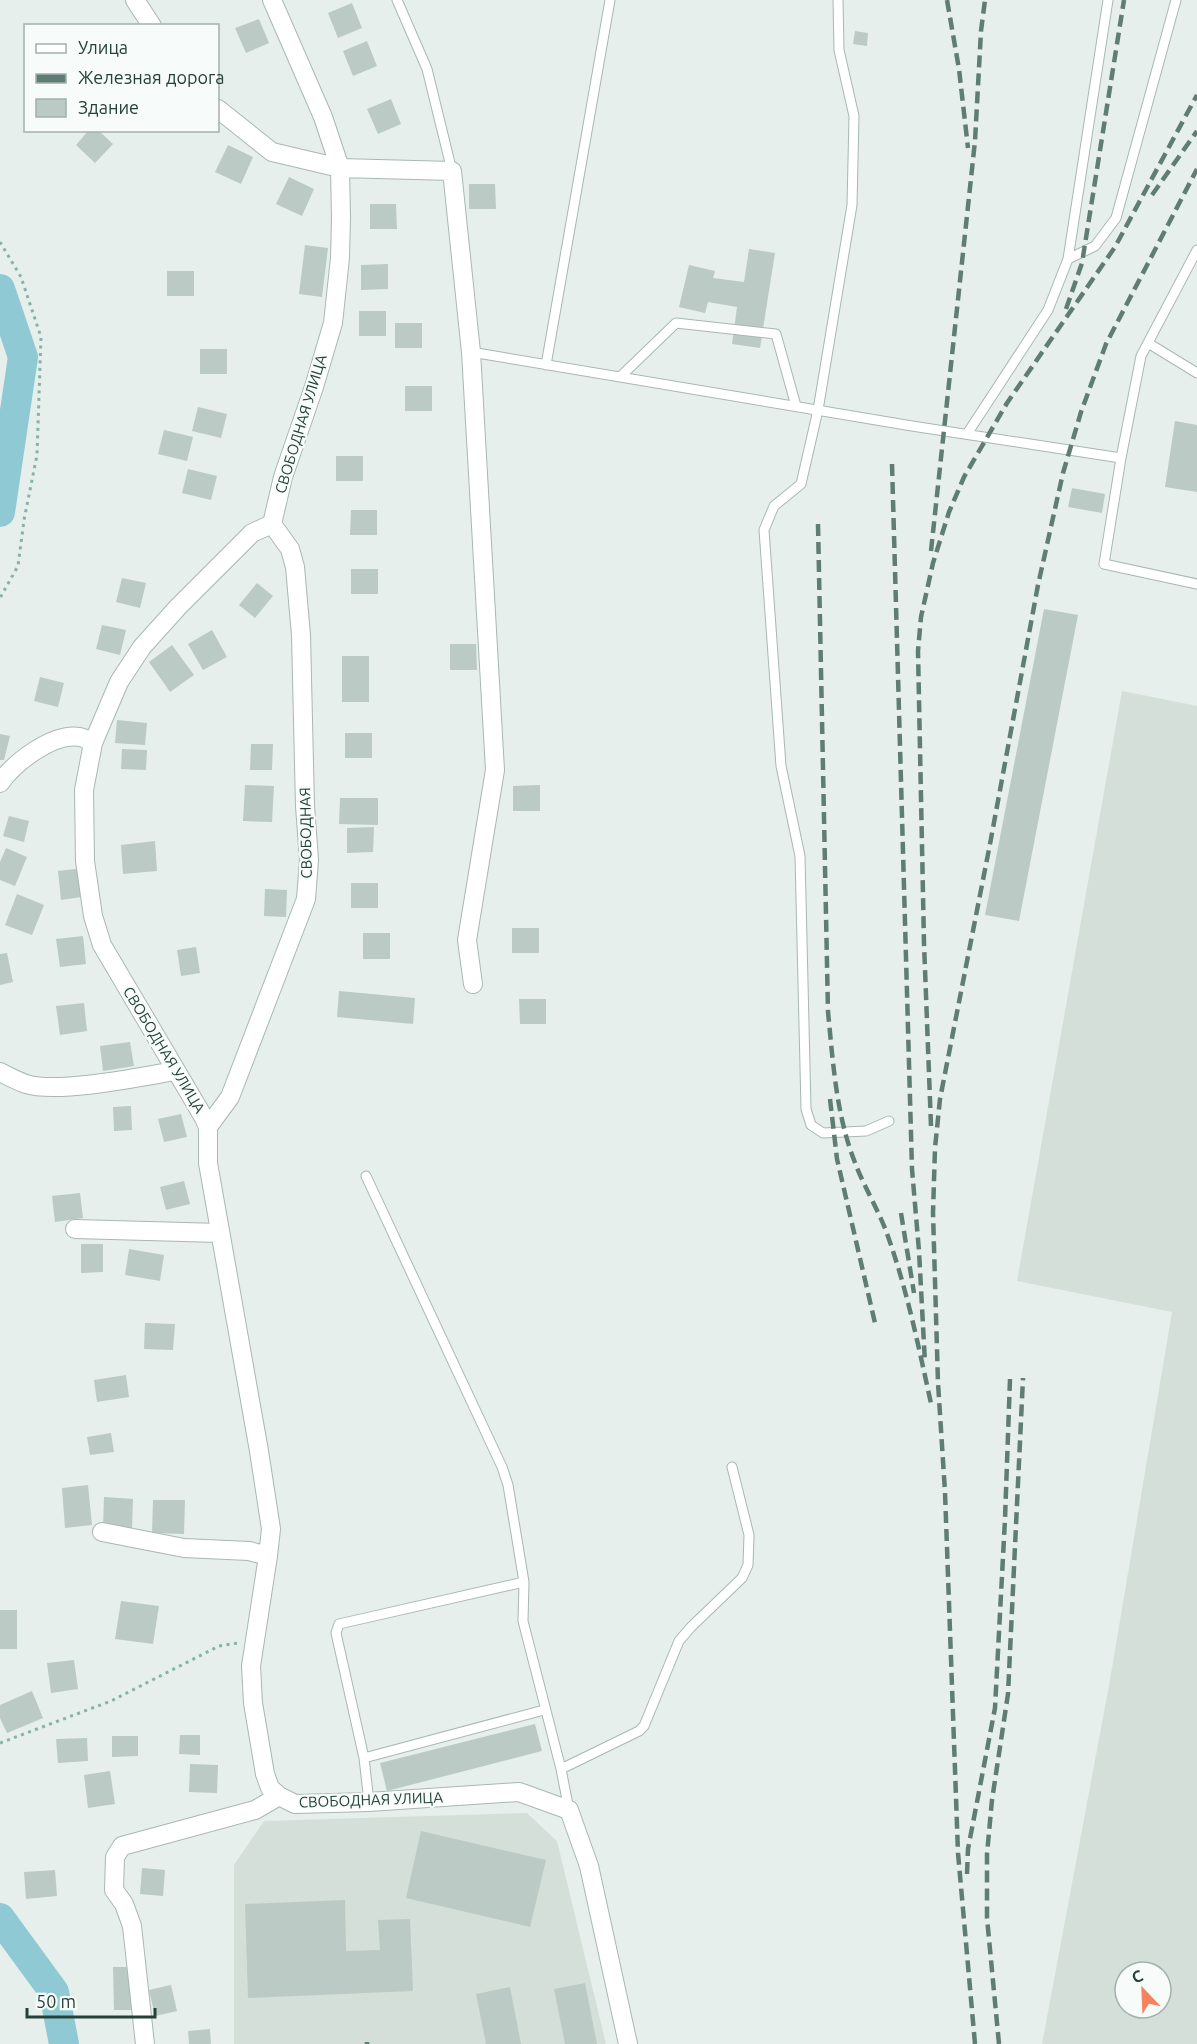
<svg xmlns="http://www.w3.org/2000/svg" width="1197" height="2044" font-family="Ubuntu,sans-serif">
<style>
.built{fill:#d4dfda;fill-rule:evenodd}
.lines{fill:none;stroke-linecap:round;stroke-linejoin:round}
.river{stroke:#8ec9d4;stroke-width:30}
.building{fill:#bbcac4}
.service-casing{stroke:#a8b8b2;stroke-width:11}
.minor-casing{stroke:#a8b8b2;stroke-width:20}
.path{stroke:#86b3a5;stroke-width:3;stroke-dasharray:3 4.5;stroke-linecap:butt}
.service{stroke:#fff;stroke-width:9}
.minor{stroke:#fff;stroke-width:18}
.rail{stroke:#5f7d75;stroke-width:4.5;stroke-dasharray:12 6;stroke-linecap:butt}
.labels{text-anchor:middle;stroke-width:4.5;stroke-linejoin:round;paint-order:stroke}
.street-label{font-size:15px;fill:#24423a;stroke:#f7fbf9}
</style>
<rect width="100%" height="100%" fill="#e6efeb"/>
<!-- built -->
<path class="built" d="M 1122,691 L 1197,706 L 1197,2044 L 1042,2044 L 1110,1680 L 1172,1312 L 1017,1281 ZM 1125,1972 L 1161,1972 L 1161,2008 L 1125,2008 Z
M 527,1813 L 557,1841 L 606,2044 L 234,2044 L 234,1865 L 264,1821 Z"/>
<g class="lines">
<!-- river -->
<path class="river" d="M 0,289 L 23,357 L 0,512
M 0,1918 L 54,1992 L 64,2044"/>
</g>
<!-- building -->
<path class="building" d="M 352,3 L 362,28 L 338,38 L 328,13 Z
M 259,19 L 269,43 L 246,53 L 235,28 Z
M 855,31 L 868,33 L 867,46 L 853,44 Z
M 367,41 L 377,66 L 353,76 L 343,51 Z
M 391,99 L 401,124 L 378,134 L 367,109 Z
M 89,130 L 98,130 L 113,144 L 95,163 L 76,145 Z
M 228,145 L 253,157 L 241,184 L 215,172 Z
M 289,177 L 314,189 L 302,216 L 276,204 Z
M 469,184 L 495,184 L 496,209 L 469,209 Z
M 370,204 L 396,204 L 397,229 L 370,229 Z
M 305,245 L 328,248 L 322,297 L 299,294 Z
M 749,249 L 775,253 L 760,348 L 732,344 L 737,307 L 708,302 L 705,313 L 679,307 L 689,265 L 715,271 L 713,278 L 744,282 Z
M 388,264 L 388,289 L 361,290 L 361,265 Z
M 167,271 L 194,271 L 194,296 L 167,296 Z
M 359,311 L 386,311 L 386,336 L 359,336 Z
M 395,323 L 422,323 L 422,348 L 395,348 Z
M 200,349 L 227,349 L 227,374 L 200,374 Z
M 405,386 L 432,386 L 432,411 L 405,411 Z
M 198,407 L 227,414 L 221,438 L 192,431 Z
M 1175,421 L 1197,425 L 1197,492 L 1165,487 Z
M 164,430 L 193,437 L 187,461 L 158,454 Z
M 336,456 L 363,456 L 363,481 L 336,481 Z
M 188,469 L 217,476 L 211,500 L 182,493 Z
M 1072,488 L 1105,494 L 1102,513 L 1068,507 Z
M 351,510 L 377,510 L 377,535 L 350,535 Z
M 351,569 L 378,569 L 378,594 L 351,594 Z
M 122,578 L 146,583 L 140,608 L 116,602 Z
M 257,583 L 273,596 L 255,618 L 239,605 Z
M 1044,609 L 1078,615 L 1019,921 L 985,915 Z
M 102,625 L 126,630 L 120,655 L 96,649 Z
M 212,630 L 227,657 L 203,670 L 188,644 Z
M 450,644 L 476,644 L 477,670 L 450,670 Z
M 172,645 L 194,675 L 170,692 L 149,662 Z
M 342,656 L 369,656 L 369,702 L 342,702 Z
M 40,677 L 64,683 L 58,707 L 34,701 Z
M 117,720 L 147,723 L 145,745 L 115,743 Z
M 345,733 L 372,733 L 372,758 L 345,758 Z
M 0,734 L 10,736 L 4,760 L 0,760 Z
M 251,744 L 273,744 L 272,770 L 250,770 Z
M 122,749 L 147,750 L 146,770 L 121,769 Z
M 245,785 L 274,786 L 272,822 L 243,821 Z
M 540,785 L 540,811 L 513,811 L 513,786 Z
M 340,798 L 378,798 L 378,825 L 339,824 Z
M 9,816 L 29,821 L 24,842 L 3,836 Z
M 374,827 L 373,852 L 347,853 L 347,828 Z
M 155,841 L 157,871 L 123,874 L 121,845 Z
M 6,848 L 27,857 L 15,886 L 0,880 L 0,862 Z
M 85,868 L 88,896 L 61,900 L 58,871 Z
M 351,883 L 378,883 L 378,908 L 351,908 Z
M 265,889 L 287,890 L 286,917 L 264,916 Z
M 17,894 L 44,905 L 32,935 L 5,925 Z
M 512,928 L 539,928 L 539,953 L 512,953 Z
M 363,933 L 390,933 L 390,959 L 363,959 Z
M 83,936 L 86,964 L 60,967 L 56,939 Z
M 196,947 L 200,973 L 181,976 L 177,950 Z
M 7,953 L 13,982 L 0,985 L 0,954 Z
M 339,991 L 415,998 L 413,1024 L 337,1017 Z
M 519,999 L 546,999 L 546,1024 L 520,1024 Z
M 84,1003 L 87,1031 L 60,1035 L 56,1006 Z
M 130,1042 L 134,1066 L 103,1071 L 100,1046 Z
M 131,1106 L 132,1130 L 114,1131 L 113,1107 Z
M 181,1114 L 187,1137 L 164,1142 L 158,1119 Z
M 184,1181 L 190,1204 L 166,1210 L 160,1187 Z
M 80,1193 L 83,1218 L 55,1222 L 52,1196 Z
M 81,1244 L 103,1244 L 103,1272 L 81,1273 Z
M 129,1249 L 164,1255 L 160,1281 L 125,1275 Z
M 145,1323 L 175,1324 L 173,1350 L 144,1349 Z
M 126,1375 L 129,1397 L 97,1402 L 94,1380 Z
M 111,1433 L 114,1452 L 90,1455 L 87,1437 Z
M 88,1485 L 92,1525 L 65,1528 L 62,1488 Z
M 104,1497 L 133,1499 L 132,1528 L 103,1526 Z
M 153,1500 L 185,1500 L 184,1534 L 152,1533 Z
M 121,1601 L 159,1606 L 153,1644 L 115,1639 Z
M 0,1610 L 17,1610 L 17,1649 L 0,1649 Z
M 74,1660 L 78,1689 L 51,1693 L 47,1663 Z
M 32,1691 L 43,1718 L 7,1733 L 0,1718 L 0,1705 Z
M 535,1724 L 542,1751 L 387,1791 L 380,1763 Z
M 180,1735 L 200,1735 L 200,1755 L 179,1754 Z
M 112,1736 L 138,1736 L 138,1756 L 112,1757 Z
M 87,1738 L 88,1761 L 58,1763 L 56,1739 Z
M 190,1764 L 218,1765 L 217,1793 L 189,1792 Z
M 110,1771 L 115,1804 L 88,1808 L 84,1775 Z
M 421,1831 L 546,1860 L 530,1927 L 406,1898 Z
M 142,1868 L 165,1870 L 163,1896 L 140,1894 Z
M 55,1870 L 57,1896 L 26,1899 L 24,1872 Z
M 345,1900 L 346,1951 L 380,1950 L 378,1920 L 410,1919 L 413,1991 L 248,1998 L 245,1904 Z
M 113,1967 L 131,1967 L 131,2010 L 114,2010 Z
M 585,1983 L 597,2044 L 565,2044 L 554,1989 Z
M 171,1985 L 177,2011 L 155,2016 L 149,1990 Z
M 510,1987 L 521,2044 L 486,2044 L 476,1994 Z
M 210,2029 L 211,2044 L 189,2044 L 188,2031 Z"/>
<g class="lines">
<!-- service casing -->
<g class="service-casing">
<path id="service" d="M 397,0 L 427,69 L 452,171
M 838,0 L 839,50 L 854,116 L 852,205 L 818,410 L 801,484 L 774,506 L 764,530 L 781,766 L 800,856 L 806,1109 L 811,1125 L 823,1133 L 866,1131 L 889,1121
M 1068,259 L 1095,246 L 1116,218 L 1176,0
M 1148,343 L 1197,373
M 471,352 L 912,426 L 1121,458 L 1141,356 L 1197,250
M 546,365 L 610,0
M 620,377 L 676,323 L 776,334 L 796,406
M 967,434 L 1048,310 L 1068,259 L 1108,0
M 1121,458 L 1104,564 L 1197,584
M 366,1176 L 502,1467 L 508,1485 L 524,1582 L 523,1621 L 561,1769 L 569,1810
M 364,1758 L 336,1633 L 339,1624 L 524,1582
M 561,1769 L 639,1731 L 644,1726 L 679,1641 L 691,1627 L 742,1578 L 748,1565 L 749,1535 L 732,1467
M 369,1802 L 364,1758 L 544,1710"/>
</g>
<!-- minor casing -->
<g class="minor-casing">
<path id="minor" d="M 135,0 L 152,26
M 272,0 L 323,117 L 340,168 L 341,218 L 340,258 L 333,323 L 314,387 L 283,477 L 272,524
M 218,109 L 272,152 L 340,168 L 452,171 L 471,352 L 495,770 L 467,940 L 473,984
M 272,524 L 252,533 L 178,607 L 142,647 L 119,682 L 93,743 L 84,790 L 85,861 L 93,916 L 102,945 L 204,1118 L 208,1127 L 208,1163 L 259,1451 L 271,1529 L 268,1556 L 251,1666 L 253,1703 L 265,1774 L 270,1788 L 279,1796 L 295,1804 L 369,1802 L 519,1792 L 569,1810 L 589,1866 L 628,2044
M 0,783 C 14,763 53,732 80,737 C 85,738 89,741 93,743
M 0,1072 C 8,1076 17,1081 26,1084 C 58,1094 140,1077 175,1071
M 208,1127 L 230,1097 L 306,899 L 309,860 L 305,806 L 301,635 L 295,567 L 290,549 L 272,524
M 75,1229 L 220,1233
M 102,1532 L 184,1548 L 249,1551 L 268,1556
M 145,2044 L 132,1926 L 124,1904 L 114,1890 L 115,1857 L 122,1846 L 255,1810 L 279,1796"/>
</g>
<!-- path -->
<path class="path" d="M 0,242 L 21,277 L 41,337 L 37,455 L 24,520 L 18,566 L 0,598
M 0,1743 L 111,1701 L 219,1646 L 238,1643"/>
<!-- service -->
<use href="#service" class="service"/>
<!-- minor -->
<use href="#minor" class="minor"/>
<!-- rail -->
<path class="rail" d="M 947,0 L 959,69 L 968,148
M 1152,195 L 1197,131
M 1066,309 L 1082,263 L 1124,0
M 892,464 L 912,1169 L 919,1251 L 925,1363
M 818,524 L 828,1012 C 833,1062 836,1113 854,1160 C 863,1185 877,1207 886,1231 C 907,1288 919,1349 932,1408
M 931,551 L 975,141 L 981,31 L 985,0
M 830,1099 L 837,1159 L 875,1323
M 931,1126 L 924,943 L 918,651 L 921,617 L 933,563 L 949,512 L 964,477 L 1007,403 L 1115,247 L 1197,95
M 901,1213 L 914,1293
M 967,1874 L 968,1849 L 995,1708 L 1005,1519 L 1010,1379
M 367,2042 L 367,2044
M 975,2044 L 958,1853 L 945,1492 L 938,1383 L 933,1213 L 935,1148 L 940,1099 L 990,844 L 1038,585 L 1063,473 L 1081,412 L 1106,344 L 1197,169
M 999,2044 L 987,1918 L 987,1854 L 992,1800 L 1008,1694 L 1023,1378"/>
</g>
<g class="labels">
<!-- street labels -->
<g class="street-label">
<text transform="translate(301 424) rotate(-73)" y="5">СВОБОДНАЯ УЛИЦА</text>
<text transform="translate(306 833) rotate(-91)" y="5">СВОБОДНАЯ</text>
<text transform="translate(164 1050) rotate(59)" y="5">СВОБОДНАЯ УЛИЦА</text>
<text transform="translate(371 1800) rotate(-2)" y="5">СВОБОДНАЯ УЛИЦА</text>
</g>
</g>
<!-- legend -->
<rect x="24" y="24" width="195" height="108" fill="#f7fbf9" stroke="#a3b1ad" stroke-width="1.5"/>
<rect x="36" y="44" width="30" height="9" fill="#ffffff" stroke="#a3b1ad" stroke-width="1.5"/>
<text x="78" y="54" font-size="18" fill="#24423a">Улица</text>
<rect x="36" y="74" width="30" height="9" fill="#5f7d75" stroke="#a3b1ad" stroke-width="1.5"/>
<text x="78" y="84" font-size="18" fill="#24423a">Железная дорога</text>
<rect x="36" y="99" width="30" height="18" fill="#bbcac4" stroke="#a3b1ad" stroke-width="1.5"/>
<text x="78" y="114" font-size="18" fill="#24423a">Здание</text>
<!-- north arrow -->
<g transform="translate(1143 1990) rotate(337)"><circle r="28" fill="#f7fbf9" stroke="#a3b1ad" stroke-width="1.5"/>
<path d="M0-4.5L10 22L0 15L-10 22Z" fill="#f4845f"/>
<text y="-9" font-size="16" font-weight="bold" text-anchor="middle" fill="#24423a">С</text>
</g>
<!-- scale -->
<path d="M27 2008v9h128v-9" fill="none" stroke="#24423a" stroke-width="3"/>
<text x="36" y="2008" font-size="18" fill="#24423a" stroke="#f7fbf9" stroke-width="4.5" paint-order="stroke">50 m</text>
</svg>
